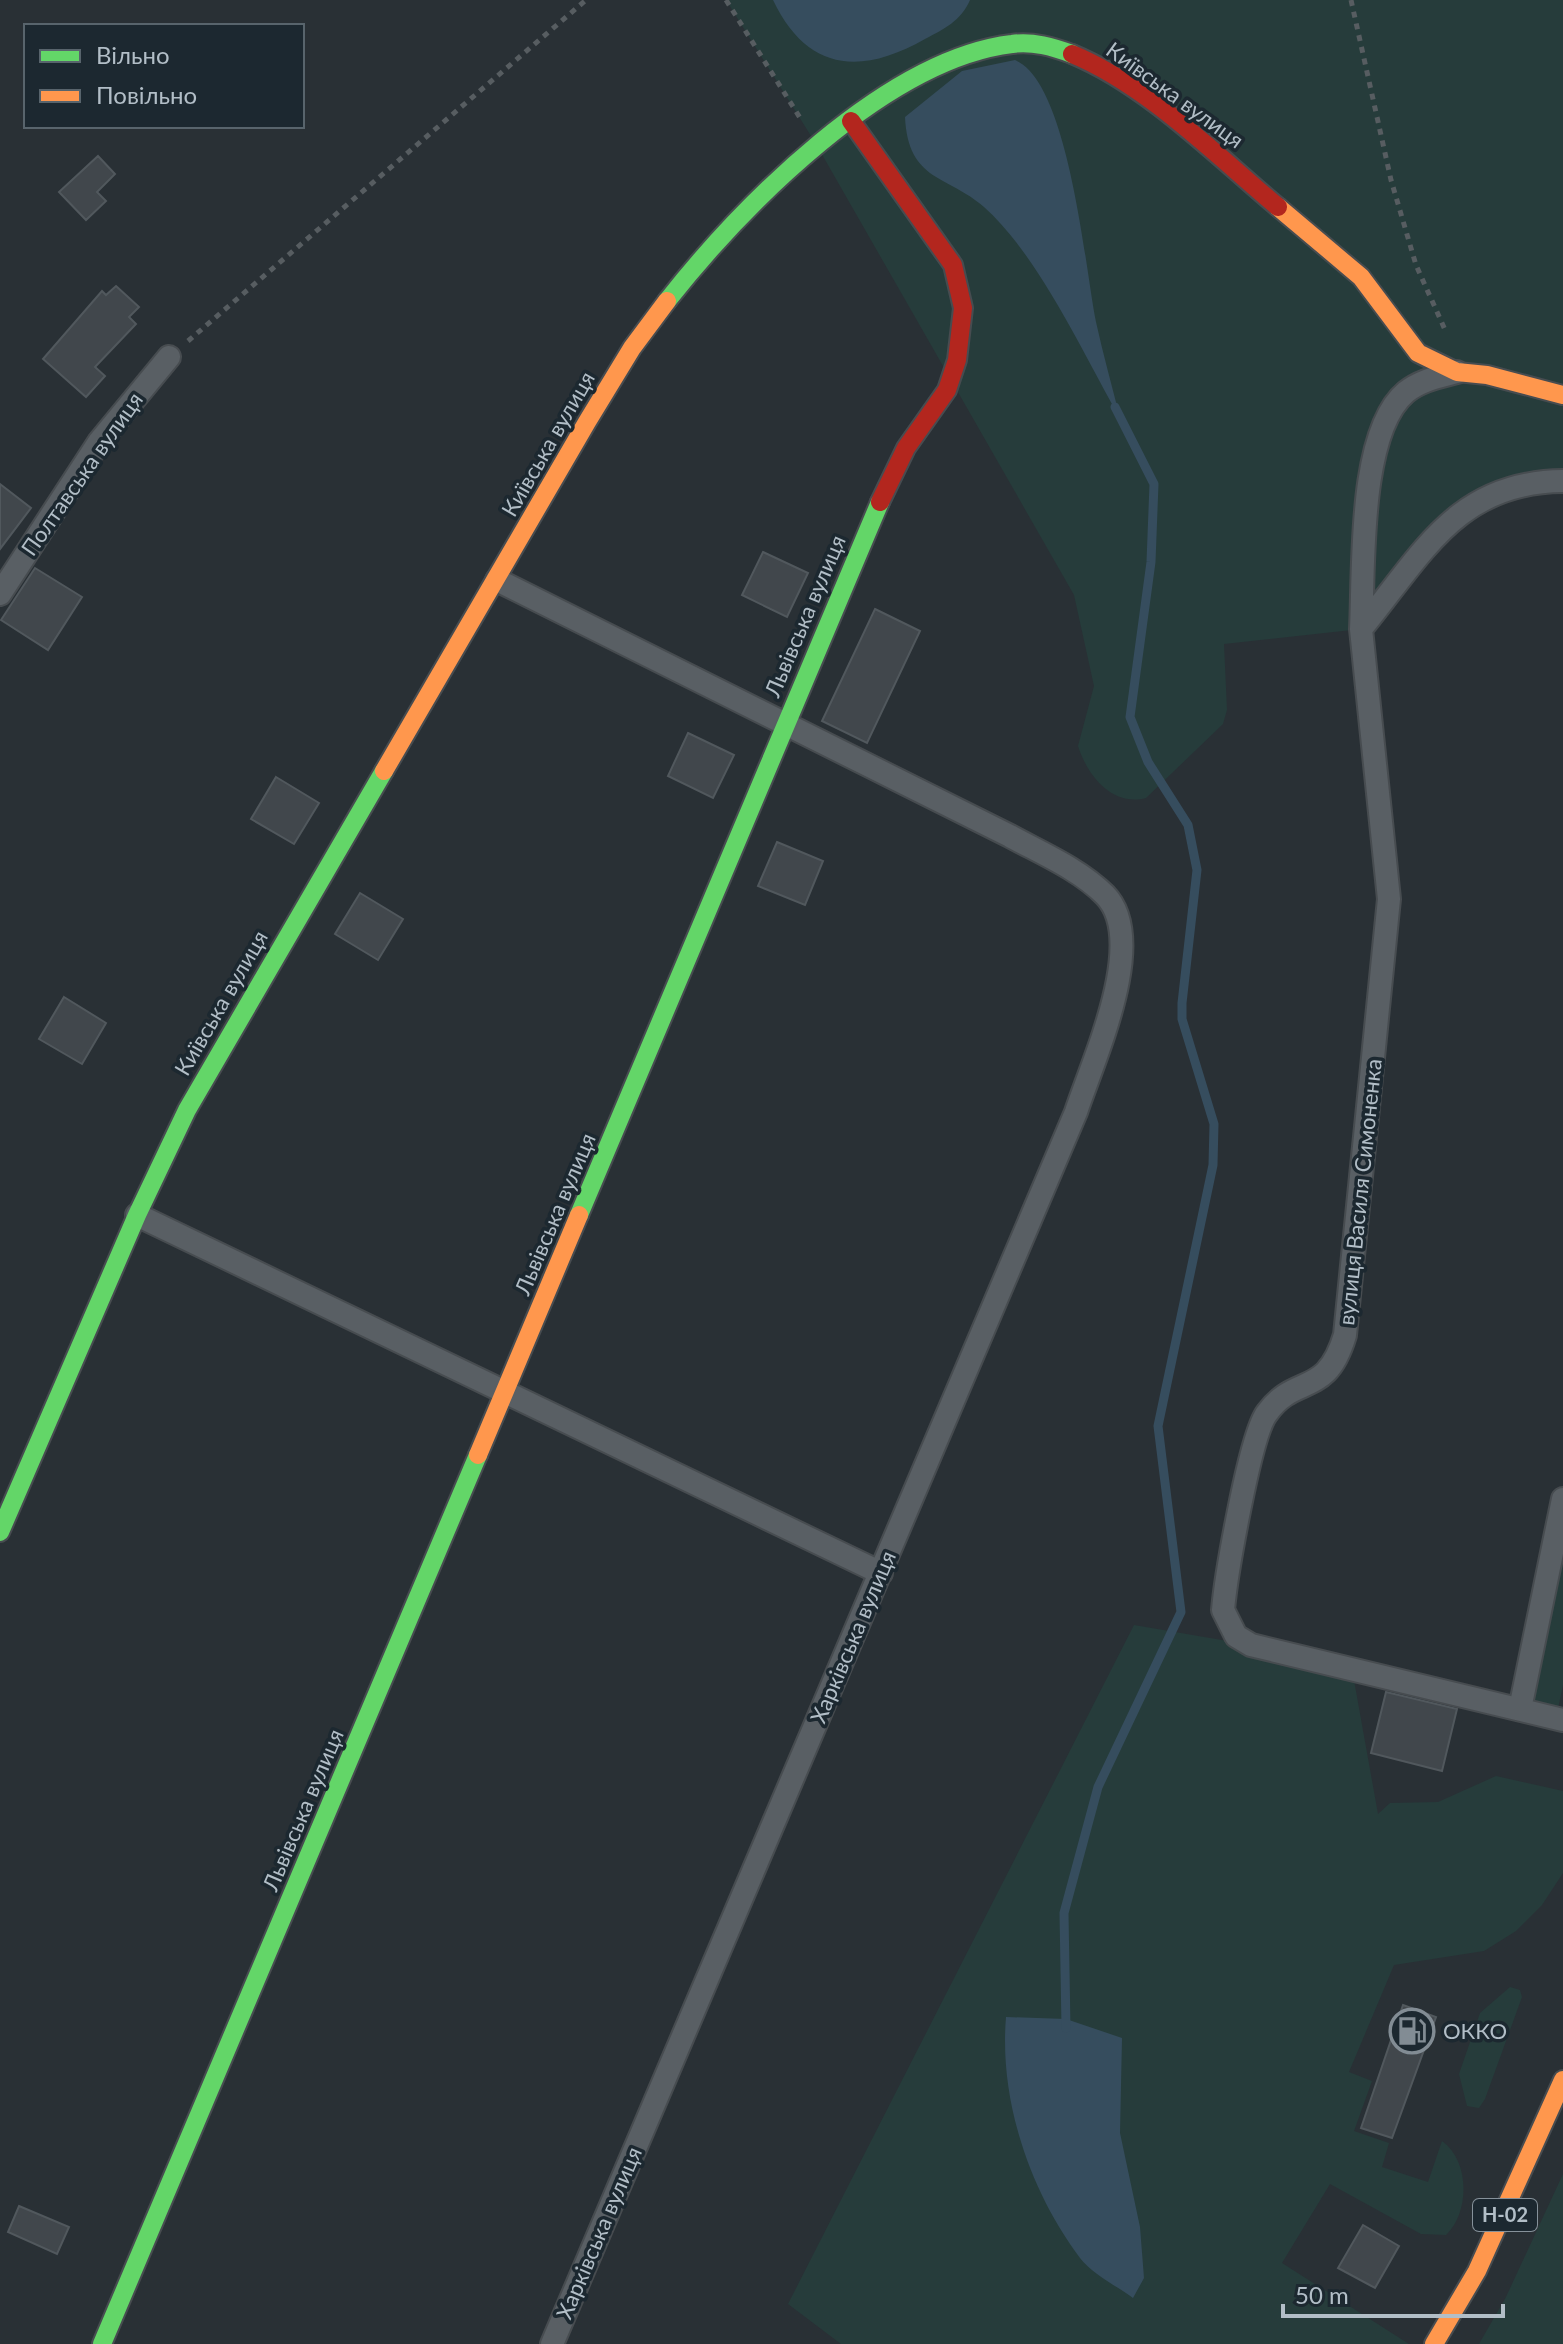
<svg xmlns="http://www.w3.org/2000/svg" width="1563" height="2344" font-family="Lato,sans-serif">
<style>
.green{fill:#263c3b}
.water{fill:#364d5e}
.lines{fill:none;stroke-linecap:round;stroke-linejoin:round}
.stream{stroke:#364d5e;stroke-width:9}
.building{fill:#41474c;stroke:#51585d;stroke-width:2}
.street-casing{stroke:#474c50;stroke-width:26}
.fast-casing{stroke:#474c50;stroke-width:22}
.slow-casing{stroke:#474c50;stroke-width:22}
.jam-casing{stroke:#474c50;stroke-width:22}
.path{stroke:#575d61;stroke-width:5;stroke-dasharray:6 6;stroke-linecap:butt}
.street{stroke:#595f64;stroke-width:22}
.fast{stroke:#63d668;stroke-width:18}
.slow{stroke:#ff974d;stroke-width:18}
.jam{stroke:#b3261e;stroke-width:18}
.labels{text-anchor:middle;stroke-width:7;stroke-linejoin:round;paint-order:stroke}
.shield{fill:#1c2830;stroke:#85919a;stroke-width:2}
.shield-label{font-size:20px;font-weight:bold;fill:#b2bec7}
.street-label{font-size:22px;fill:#b2bec7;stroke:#1c2830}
.poi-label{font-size:22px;fill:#b2bec7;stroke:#1c2830;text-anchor:start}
</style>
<rect width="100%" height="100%" fill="#293035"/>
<!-- green -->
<path class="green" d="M 726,0 L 1563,0 L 1563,481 L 1480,498 L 1361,629 L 1224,644 L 1227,710 L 1223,724 L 1146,798 C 1112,807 1087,775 1078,746 L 1094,686 L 1074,595 L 816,144 Z
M 1563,1499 L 1563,1685 L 1556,1718 L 1520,1709 Z
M 1134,1625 L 1251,1645 L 1352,1669 L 1378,1814 L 1390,1803 L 1438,1802 L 1496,1776 L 1563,1791 L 1563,1873 L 1542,1905 L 1516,1931 L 1484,1951 L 1394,1965 L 1349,2072 L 1372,2081 L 1354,2131 L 1389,2143 L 1382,2167 L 1428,2182 L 1442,2141 C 1470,2161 1470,2212 1446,2235 L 1421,2234 L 1330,2184 L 1282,2263 L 1409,2344 L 841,2344 L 788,2304 Z
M 1510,1987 L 1520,1990 L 1522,1997 L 1485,2099 L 1479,2108 L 1467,2106 L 1459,2074 L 1480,2013 Z
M 1563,2174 L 1563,2344 L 1479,2344 L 1506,2297 Z"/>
<!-- water -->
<path class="water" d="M 773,0 L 970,0 C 961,21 944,29 925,39 C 860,76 807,71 773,0 Z
M 1015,60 C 1069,82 1085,268 1096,322 C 1103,354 1112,386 1120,418 C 1083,354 1039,256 984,207 C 948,175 908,182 905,117 L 962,71 Z
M 1006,2017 L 1066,2019 L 1122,2038 L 1120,2133 L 1140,2227 L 1144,2278 L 1133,2298 C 1117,2286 1092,2274 1080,2258 C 1030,2191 999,2101 1006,2017 Z"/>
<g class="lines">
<!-- stream -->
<path class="stream" d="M 1066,2028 L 1064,1913 L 1098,1787 L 1181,1612 L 1158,1426 L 1213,1165 L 1214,1124 L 1182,1019 L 1182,1003 L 1197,870 L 1188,825 L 1148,762 L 1130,717 L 1151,562 L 1154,484 L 1115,407"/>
</g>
<!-- building -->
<path class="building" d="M 98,156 L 115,174 L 97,192 L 106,201 L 86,220 L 59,192 Z
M 116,286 L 139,307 L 129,317 L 136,324 L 95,367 L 105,376 L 86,397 L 43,359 L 102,291 L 106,295 Z
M 0,484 L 31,508 L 0,549 Z
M 763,552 L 808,573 L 787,617 L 742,595 Z
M 35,568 L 82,597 L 48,650 L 1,620 Z
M 875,609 L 920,631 L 867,743 L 822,721 Z
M 688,733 L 734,755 L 713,798 L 668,776 Z
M 276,777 L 319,803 L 294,844 L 251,819 Z
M 777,842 L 823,861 L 805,905 L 758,886 Z
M 360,893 L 403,919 L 378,960 L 335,934 Z
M 64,997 L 106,1023 L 82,1064 L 39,1039 Z
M 1386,1692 L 1457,1709 L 1442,1771 L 1371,1753 Z
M 1403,2005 L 1436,2017 L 1392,2138 L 1361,2128 Z
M 19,2206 L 69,2227 L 57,2254 L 8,2232 Z
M 1363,2225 L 1399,2246 L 1375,2288 L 1338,2268 Z"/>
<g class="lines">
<!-- street casing -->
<g class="street-casing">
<path id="street" d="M 1563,481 C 1456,482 1422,555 1361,629 L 1389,899 L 1345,1335 C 1326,1399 1296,1373 1267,1413 C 1250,1435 1226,1576 1223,1610 L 1236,1636 L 1251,1645 L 1563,1720
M 497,580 L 1010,836 C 1041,853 1079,869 1105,895 C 1149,940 1093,1060 1076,1112 L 552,2344
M 0,594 L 99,442 L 169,357
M 1361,629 C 1364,569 1358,432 1406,392 C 1421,380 1439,377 1457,372
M 137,1215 L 881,1573
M 1520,1709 L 1563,1499"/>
</g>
<!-- fast casing -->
<g class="fast-casing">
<path id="fast" d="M 667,301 C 742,206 886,59 1012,44 C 1033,41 1053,47 1072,54
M 579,1215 L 880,502
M 0,1532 L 137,1215 L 187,1110 L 384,771
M 102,2344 L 478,1455"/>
</g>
<!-- slow casing -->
<g class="slow-casing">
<path id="slow" d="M 1278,207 L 1361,277 L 1418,353 L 1457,372 L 1487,375 L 1563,395
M 384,771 L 587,422 L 632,348 L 667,301
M 478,1455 L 579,1215
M 1434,2344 L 1477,2271 L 1563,2080"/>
</g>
<!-- jam casing -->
<g class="jam-casing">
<path id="jam" d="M 1072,54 C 1147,85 1216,155 1278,207
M 851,121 L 953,265 L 963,308 L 957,360 L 947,390 L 906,448 L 880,502"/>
</g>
<!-- path -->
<path class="path" d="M 726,0 L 802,121
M 1351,0 L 1391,180 L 1416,265 L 1446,332
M 188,341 L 586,0"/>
<!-- street -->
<use href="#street" class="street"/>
<!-- fast -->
<use href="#fast" class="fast"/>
<!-- slow -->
<use href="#slow" class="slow"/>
<!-- jam -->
<use href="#jam" class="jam"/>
</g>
<!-- icons -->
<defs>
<g id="fuel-ring" transform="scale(2.3)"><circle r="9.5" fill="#1c2830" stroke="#828c94" stroke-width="1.5"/><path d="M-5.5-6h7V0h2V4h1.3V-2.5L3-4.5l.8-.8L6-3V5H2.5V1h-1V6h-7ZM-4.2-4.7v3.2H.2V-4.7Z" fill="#828c94"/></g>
</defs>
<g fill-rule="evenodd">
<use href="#fuel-ring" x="1412" y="2031"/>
</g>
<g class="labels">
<!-- shield labels -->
<rect class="shield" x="1473" y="2199" width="64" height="32" rx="6"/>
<g class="shield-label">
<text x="1505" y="2222">Н-02</text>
</g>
<!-- street labels -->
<g class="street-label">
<text transform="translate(1175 95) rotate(36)" y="8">Київська вулиця</text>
<text transform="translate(548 444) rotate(-60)" y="8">Київська вулиця</text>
<text transform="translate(82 474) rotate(-55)" y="8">Полтавська вулиця</text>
<text transform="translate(805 616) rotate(-67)" y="8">Львівська вулиця</text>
<text transform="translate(221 1003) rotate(-60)" y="8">Київська вулиця</text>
<text transform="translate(1360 1192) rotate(-84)" y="8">вулиця Василя Симоненка</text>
<text transform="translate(555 1214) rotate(-67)" y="8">Львівська вулиця</text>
<text transform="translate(853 1637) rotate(-67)" y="8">Харківська вулиця</text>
<text transform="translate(303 1810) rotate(-67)" y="8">Львівська вулиця</text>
<text transform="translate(599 2233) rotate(-67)" y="8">Харківська вулиця</text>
</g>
<!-- poi labels -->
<g class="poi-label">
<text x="1443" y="2039">ОККО</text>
</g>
</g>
<!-- legend -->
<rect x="24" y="24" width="280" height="104" fill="#1c2830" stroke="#58646c" stroke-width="2"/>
<rect x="40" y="50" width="40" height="12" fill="#63d668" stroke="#58646c" stroke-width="2"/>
<text x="96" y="64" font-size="24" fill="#b2bec7">Вільно</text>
<rect x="40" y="90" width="40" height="12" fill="#ff974d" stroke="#58646c" stroke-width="2"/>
<text x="96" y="104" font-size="24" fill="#b2bec7">Повільно</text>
<!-- scale -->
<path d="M1283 2304v12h220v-12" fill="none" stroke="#b2bec7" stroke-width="4"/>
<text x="1295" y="2304" font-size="24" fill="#b2bec7" stroke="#1c2830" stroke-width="6" paint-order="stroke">50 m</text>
</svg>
